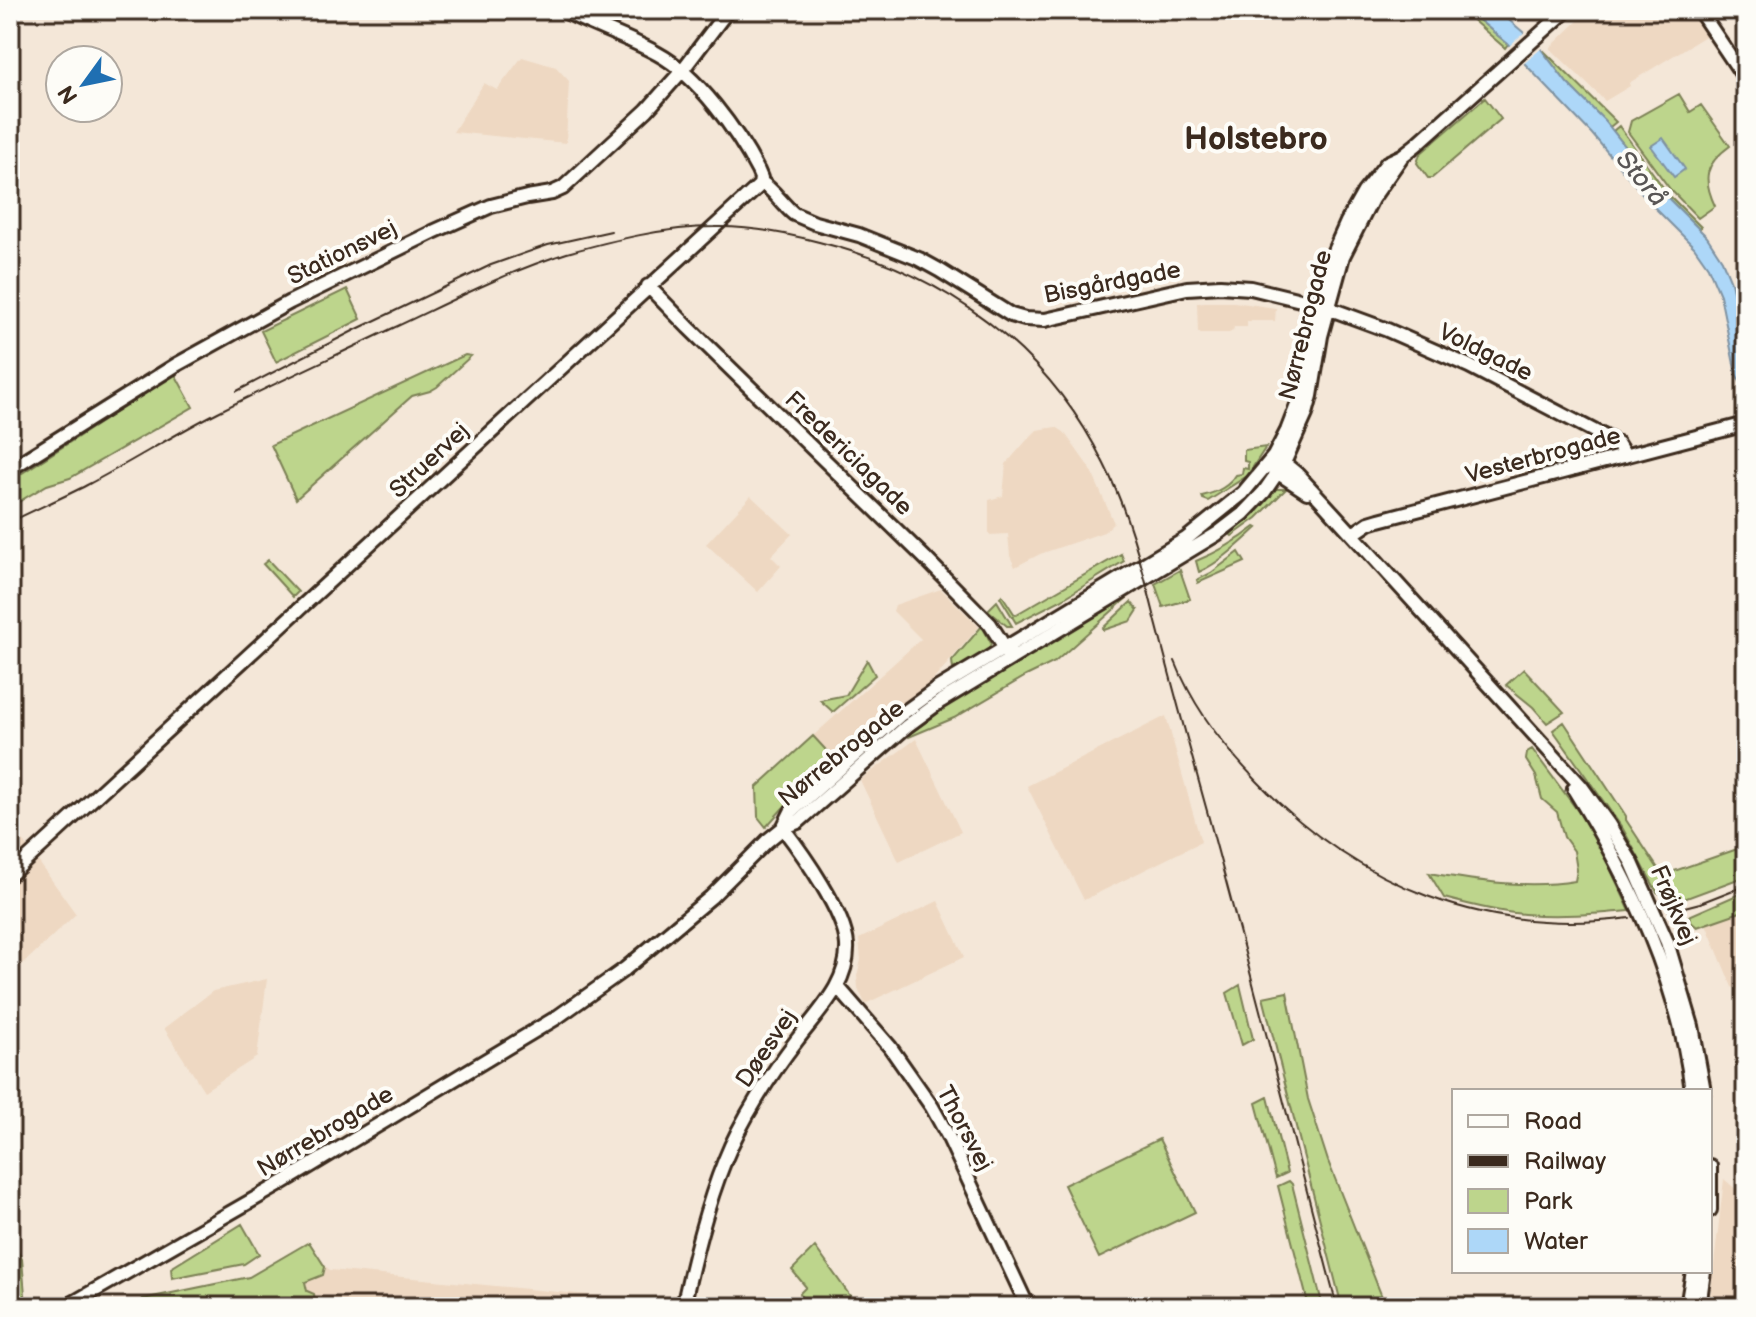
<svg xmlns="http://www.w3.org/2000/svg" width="1756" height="1317" font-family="'Balsamiq Sans',sans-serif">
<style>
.built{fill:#eed8c2}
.green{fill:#bdd58c;stroke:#7c8055;stroke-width:2}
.water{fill:#add7f8;stroke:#7f92a1;stroke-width:2}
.pier{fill:#f4e7d8}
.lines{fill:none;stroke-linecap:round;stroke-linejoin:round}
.secondary-casing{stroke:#3b2a1e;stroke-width:18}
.secondary{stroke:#fdfcf7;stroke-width:12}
.rail{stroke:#3b2a1e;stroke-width:2}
.labels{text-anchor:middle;stroke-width:8;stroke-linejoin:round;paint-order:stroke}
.street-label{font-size:24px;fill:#3b2a1e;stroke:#fdfcf7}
.water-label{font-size:26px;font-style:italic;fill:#585554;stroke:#fdfcf7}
.district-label{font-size:32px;font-weight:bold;fill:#3b2a1e;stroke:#fdfcf7}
</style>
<rect width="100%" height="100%" fill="#f4e7d8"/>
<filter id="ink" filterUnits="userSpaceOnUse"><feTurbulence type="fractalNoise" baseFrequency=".0125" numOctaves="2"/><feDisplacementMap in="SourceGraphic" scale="16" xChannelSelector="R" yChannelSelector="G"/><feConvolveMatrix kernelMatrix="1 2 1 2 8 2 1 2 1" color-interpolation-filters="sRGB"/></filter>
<g filter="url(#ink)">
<!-- built -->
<path class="built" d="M 1589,10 L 1691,10 L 1707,35 L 1629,83 L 1630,86 L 1605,101 L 1550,48 Z
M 522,57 L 556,67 L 569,81 L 566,143 L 453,132 L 484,83 L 497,90 Z
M 1204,302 L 1234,302 L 1276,308 L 1275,321 L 1247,321 L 1247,327 L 1234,327 L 1233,331 L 1229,333 L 1198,333 L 1197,303 Z
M 1056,427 L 1064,432 L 1091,470 L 1114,523 L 1104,532 L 1040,554 L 1015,567 L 1010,556 L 1008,534 L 989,535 L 989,500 L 1003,496 L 1006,464 L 1027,440 L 1037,430 Z
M 751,496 L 792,534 L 771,556 L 781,566 L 758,592 L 706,544 Z
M 941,589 L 979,627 L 921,694 L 837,762 L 813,736 L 921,639 L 893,611 L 895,605 Z
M 1166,716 L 1201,842 L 1084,900 L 1027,786 Z
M 916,739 L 961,832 L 899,862 L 860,780 Z
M 10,822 L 76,914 L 10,976 Z
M 938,901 L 964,957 L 865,1004 L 858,988 L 857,976 L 861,960 L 859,939 Z
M 1746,910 L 1746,992 L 1743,992 L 1732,987 L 1706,924 Z
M 267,979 L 257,1057 L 204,1091 L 164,1028 L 213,991 Z
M 1724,1179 L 1746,1198 L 1746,1307 L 1709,1307 Z
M 309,1242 L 325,1266 L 330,1270 L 672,1303 L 671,1307 L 140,1307 L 139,1300 L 251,1276 Z"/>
<!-- green -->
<path class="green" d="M 1461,10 L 1467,10 L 1508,44 L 1505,48 Z
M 1545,52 L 1616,122 L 1610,127 L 1567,83 L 1545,54 Z
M 1679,94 L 1690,112 L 1701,105 L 1730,146 C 1705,164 1702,178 1715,206 L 1698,218 L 1670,189 L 1628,132 L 1631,121 Z
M 1485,98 L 1501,119 L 1432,178 L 1428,178 L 1417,163 L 1420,154 Z
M 1619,126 L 1668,194 L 1701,227 L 1699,229 L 1660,190 L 1613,131 Z
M 347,289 L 361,319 L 276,362 L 261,331 Z
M 465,355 L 471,356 L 437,387 L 430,391 L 412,396 L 296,499 L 271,445 Z
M 175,374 L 193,407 L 70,478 L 47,485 L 10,507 L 10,481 Z
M 1266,447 L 1247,476 L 1208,501 L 1203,499 L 1202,496 C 1215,493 1229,486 1236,475 L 1242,474 L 1243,468 L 1248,469 L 1248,462 L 1244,461 L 1244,450 Z
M 1265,474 L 1269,476 C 1248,507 1218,526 1188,547 L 1186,544 L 1230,512 Z
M 1276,489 L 1286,489 L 1257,518 L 1232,536 L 1230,534 L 1256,513 Z
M 1255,527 L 1257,528 C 1238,545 1222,561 1199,572 L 1196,561 C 1218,552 1236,542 1255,527 Z
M 1239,552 L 1245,562 L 1198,583 L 1197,580 L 1211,573 Z
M 1121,554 L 1124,561 L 1061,600 L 1016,623 L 1000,597 L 1002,595 L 1015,615 Z
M 268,560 L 298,592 L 293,597 L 263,564 Z
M 1180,570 L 1190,599 L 1163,607 L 1155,584 Z
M 1128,594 L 1129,596 L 1055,662 L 1026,676 L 954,718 L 909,737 L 908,735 L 937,714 L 950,700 Z
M 997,601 L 1012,626 L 1007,626 L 988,610 Z
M 1131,602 L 1138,610 L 1131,621 L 1104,630 L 1103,628 Z
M 982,626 L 991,643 C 987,659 966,663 953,669 L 952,661 Z
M 867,660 L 875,675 L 833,712 L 820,700 L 846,695 Z
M 1524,669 L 1564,712 L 1547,723 L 1533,707 L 1506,685 Z
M 1564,722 L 1626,816 L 1626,820 L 1659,870 L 1666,874 L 1746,846 L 1746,876 L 1676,902 L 1657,892 L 1623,829 L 1553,730 Z
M 813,736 L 837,762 L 783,808 L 766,827 L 758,817 L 757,787 Z
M 1532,749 L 1583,818 L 1603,853 L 1630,911 C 1595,914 1559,917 1524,914 C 1497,912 1470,905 1444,898 L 1429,873 C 1477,881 1527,889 1575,881 L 1577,870 L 1574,851 L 1564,837 L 1557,812 L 1542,799 L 1536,776 L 1526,760 L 1527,752 Z
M 1746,891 L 1746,910 L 1697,927 L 1691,922 L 1689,916 Z
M 1240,985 L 1253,1039 L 1242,1045 L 1227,993 Z
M 1287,992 L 1308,1099 L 1328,1161 L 1386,1307 L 1342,1307 L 1263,997 Z
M 1268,1097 L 1287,1173 L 1276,1178 L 1256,1103 Z
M 1159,1139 L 1195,1212 L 1099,1258 L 1064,1185 Z
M 1289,1181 L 1292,1184 L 1323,1307 L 1309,1307 L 1278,1186 Z
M 242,1224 L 259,1254 L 244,1264 L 172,1278 L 171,1268 Z
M 10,1238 L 22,1259 L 26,1307 L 10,1307 Z
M 309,1242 L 325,1267 L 323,1275 L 305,1282 L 307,1291 L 314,1294 L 316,1307 L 137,1307 L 143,1299 L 249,1277 Z
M 815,1247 L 858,1307 L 804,1307 L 800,1293 L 806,1287 L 792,1270 Z"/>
<!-- water -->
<path class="water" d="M 1467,10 L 1497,10 L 1523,32 L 1541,49 L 1567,83 L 1605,121 L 1660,190 L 1707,237 L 1722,260 L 1731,282 L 1746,348 L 1746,393 L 1736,374 L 1720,295 L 1708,267 L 1694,247 L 1652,205 L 1592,134 L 1525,64 L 1508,44 Z
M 1663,138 L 1685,169 L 1674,177 L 1651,146 Z"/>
<!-- pier -->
<path class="pier" d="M 1527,30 L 1544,46 L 1521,66 L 1507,48 Z"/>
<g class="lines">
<!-- secondary casing -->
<g class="secondary-casing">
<path id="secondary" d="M 1699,10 L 1746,80
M 761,182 C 774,190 782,204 794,214 L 815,223 L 859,235 L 919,259 L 939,270 L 1011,315 L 1025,319 L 1045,320 L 1187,288 L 1220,286 L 1251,288 L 1317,304 L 1385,329 L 1469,366 L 1617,443 L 1625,456
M 648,286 L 688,327 L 924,557 L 990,624 L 1009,654
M 1280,460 L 1297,474 L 1323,502 L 1581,786 L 1609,825 L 1632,863 L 1667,942 L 1692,1026 L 1704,1091
M 10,469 L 176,365 L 290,302 L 433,232 L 491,206 L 527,197 L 552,193 L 563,188 L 647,110 L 681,72 L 728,10
M 1272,469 L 1307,492
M 1353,534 L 1369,523 L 1379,520 L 1746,424
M 1574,789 C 1631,881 1679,982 1692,1091
M 783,828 L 791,812 L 899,716 L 935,690 L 1186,539 L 1243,493 L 1274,456 L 1287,431 L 1299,400 L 1317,304 L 1334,251 L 1347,222 L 1364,192 L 1387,163 L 1402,156 L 1416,145 L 1567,10
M 10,875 L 760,185 L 761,178 L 758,171 C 738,132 697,75 658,54 C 628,37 593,26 562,10
M 837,986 L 890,1047 L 932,1107 L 948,1136 L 1028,1307
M 1710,1166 L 1710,1210
M 66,1307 L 277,1186 L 556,1018 L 625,969 L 711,897 L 767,841 L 783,828 L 798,822 L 907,726 L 941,701 L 1217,534 L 1243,514 L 1264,492 L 1284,463 L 1306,414 L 1311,396 L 1321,336 L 1343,256 L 1372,199 L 1402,156
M 683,1307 C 694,1257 706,1207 725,1160 C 740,1122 772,1072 797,1040 C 818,1012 849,983 847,945 C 845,913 803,854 783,828
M 1687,1307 L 1693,1271
M 1699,1307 L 1704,1271"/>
</g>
<!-- secondary -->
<use href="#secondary" class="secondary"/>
<!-- rail -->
<path class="rail" d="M 237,391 L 355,330 L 491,265 L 548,245 L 611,231
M 10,522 C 36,509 62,498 87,485 C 131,462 173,435 218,412 C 275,383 333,357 391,329 C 449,302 506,272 567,253 C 614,240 665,227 714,227 C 749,226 785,233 819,242 C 944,273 1047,348 1104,464 C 1130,515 1143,571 1157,626 C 1173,688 1190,750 1207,811 C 1252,976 1294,1142 1337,1307
M 1175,661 C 1193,707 1223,746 1257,781 C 1357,886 1486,937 1630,918
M 1669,911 L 1700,903 L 1746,885"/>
</g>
</g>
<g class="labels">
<!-- street labels -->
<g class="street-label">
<text transform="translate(342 252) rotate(-26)" y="8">Stationsvej</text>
<text transform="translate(1112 282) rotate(-11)" y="8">Bisgårdgade</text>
<text transform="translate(1305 325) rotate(-76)" y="8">Nørrebrogade</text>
<text transform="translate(1486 352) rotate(26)" y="8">Voldgade</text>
<text transform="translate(849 453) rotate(44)" y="8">Fredericiagade</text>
<text transform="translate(1543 455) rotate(-15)" y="8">Vesterbrogade</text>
<text transform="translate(429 460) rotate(-43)" y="8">Struervej</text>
<text transform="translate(841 753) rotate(-39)" y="8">Nørrebrogade</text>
<text transform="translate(1674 905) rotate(67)" y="8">Frøjkvej</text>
<text transform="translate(766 1048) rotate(-56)" y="8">Døesvej</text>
<text transform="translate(965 1128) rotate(62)" y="8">Thorsvej</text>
<text transform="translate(325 1131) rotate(-31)" y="8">Nørrebrogade</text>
</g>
<!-- water labels -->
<g class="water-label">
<text transform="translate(1642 178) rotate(50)" y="9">Storå</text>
</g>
<!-- district labels -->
<g class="district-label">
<text x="1256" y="149">Holstebro</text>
</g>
</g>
<!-- margin -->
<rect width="1756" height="1317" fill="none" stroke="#fdfcf7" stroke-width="40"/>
<rect x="20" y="20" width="1716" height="1277" fill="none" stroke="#3b2a1e" stroke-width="3" filter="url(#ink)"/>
<!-- legend -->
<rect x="1452" y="1089" width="260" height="184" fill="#fdfcf7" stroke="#afa8a0" stroke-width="2"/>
<rect x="1468" y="1115" width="40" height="12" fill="#fdfcf7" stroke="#afa8a0" stroke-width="2"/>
<text x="1524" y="1129" font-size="24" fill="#3b2a1e">Road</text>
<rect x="1468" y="1155" width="40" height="12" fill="#3b2a1e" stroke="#afa8a0" stroke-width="2"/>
<text x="1524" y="1169" font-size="24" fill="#3b2a1e">Railway</text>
<rect x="1468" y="1189" width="40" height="24" fill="#bdd58c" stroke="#afa8a0" stroke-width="2"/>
<text x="1524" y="1209" font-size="24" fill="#3b2a1e">Park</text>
<rect x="1468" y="1229" width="40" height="24" fill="#add7f8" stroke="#afa8a0" stroke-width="2"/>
<text x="1524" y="1249" font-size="24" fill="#3b2a1e">Water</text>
<!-- north arrow -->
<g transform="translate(84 84) rotate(237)"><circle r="38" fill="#fdfcf7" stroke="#afa8a0" stroke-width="2"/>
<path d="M0-6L14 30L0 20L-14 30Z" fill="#1f6fb2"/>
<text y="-12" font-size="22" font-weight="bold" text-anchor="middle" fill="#3b2a1e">N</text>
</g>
</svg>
